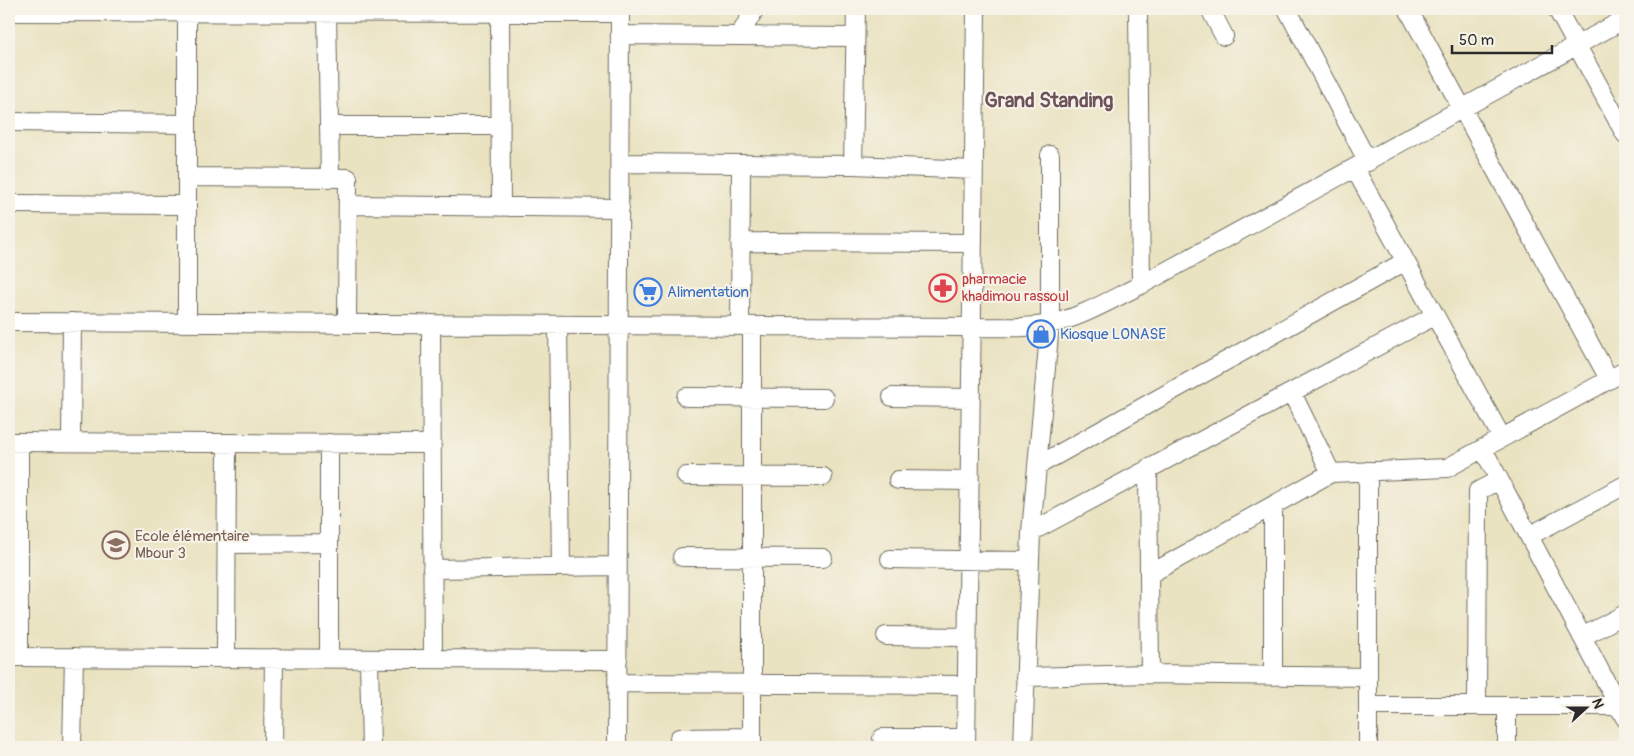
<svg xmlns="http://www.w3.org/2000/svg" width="1634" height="756" font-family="Pangolin,sans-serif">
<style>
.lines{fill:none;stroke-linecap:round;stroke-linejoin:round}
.minor-casing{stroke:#6e6b60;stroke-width:20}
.minor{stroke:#fff;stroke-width:18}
.labels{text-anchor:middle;stroke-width:4;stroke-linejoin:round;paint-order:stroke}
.health-label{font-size:15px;fill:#be3a42;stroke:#f7f3e8;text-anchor:start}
.shop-label{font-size:15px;fill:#366cbe;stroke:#f7f3e8;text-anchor:start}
.education-label{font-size:15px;fill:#785e54;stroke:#f7f3e8;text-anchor:start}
.district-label{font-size:20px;font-weight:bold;fill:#6c525a;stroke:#f7f3e8}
</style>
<rect width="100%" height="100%" fill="#f7f3e8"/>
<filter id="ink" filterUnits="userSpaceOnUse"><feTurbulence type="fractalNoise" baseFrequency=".02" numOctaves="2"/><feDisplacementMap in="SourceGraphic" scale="10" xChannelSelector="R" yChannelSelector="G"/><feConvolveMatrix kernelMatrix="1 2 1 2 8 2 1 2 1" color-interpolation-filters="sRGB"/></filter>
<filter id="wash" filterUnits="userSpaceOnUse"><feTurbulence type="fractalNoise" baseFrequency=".0096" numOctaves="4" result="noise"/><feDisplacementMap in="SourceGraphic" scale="20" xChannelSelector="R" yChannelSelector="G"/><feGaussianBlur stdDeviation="1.12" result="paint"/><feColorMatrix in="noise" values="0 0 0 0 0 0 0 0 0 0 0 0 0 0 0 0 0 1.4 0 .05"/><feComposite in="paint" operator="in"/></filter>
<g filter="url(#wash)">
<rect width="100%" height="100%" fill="#eae3c2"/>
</g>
<g filter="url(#ink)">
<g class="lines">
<!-- minor casing -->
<g class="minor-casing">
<path id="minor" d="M 500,9 L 501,207
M 1138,9 L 1141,285
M 1210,9 L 1224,36
M 1287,9 L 1368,162
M 1408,9 L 1609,379
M 1557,9 L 1625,134
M 9,12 L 620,13
M 327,13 L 330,178
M 620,35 L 855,37
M 739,36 L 755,9
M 9,122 L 187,124
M 329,126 L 500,126
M 620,163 L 853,165 L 974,170
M 853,165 L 856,9
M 1355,169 L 1502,438
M 187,177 L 348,178 L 347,324
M 9,204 L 187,205
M 348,205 L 620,208
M 740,242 L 973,243
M 9,322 L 972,327 C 998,327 1024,329 1049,324 C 1081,318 1112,299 1141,285 L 1625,19
M 187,323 L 187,9
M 431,324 L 433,659
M 558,325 L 561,567
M 740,326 L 741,164
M 1292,393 L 1331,473
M 686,397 L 824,398
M 892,397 L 971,398
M 9,442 L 431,444
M 71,442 L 72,322
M 1483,449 L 1625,718
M 1037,466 L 1404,262
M 1148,468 L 1150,674
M 1368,471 L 1368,747
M 686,476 L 823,477
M 898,480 L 970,481
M 1273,506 L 1273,676
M 1031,532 L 1434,316
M 1529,536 L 1625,485
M 227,544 L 329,543
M 682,557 L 823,558
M 890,559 L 1030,561
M 432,569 L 618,566
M 1150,574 L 1331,473 L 1447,468 L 1625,371
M 886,636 L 967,637
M 1582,637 L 1625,614
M 9,657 L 618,660
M 19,657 L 19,442
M 226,658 L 227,443
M 329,659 L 329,443
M 369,659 L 371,747
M 1025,677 L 1150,674 L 1368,677
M 618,683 L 967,685
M 1368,706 L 1619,706
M 1477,706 L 1478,491 L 1499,480
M 1507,706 L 1507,747
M 679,738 L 752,737
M 882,738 L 966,738
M 72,747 L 74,657
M 273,747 L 274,658
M 617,747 L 620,9
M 752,747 L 752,326
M 966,747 L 976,9
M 1023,747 L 1031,532 L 1050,324 L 1050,155"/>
</g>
<!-- minor -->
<use href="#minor" class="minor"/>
</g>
</g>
<!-- icons -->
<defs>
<g id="pharmacy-ring" transform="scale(1.4375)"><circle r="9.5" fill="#f7f3e8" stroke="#e0444e" stroke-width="1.5"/><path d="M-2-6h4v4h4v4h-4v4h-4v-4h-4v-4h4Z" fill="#e0444e"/></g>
<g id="supermarket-ring" transform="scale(1.4375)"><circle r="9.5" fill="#f7f3e8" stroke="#3f7fe0" stroke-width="1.5"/><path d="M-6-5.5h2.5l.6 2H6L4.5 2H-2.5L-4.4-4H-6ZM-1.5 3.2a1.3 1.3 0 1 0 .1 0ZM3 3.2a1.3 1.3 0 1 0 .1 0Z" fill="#3f7fe0"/></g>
<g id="shop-ring" transform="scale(1.4375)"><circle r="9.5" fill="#f7f3e8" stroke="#3f7fe0" stroke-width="1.5"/><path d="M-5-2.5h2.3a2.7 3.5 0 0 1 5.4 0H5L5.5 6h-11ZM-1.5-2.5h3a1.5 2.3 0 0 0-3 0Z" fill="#3f7fe0"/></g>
<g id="school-ring" transform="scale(1.4375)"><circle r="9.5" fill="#f7f3e8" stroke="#8d6e63" stroke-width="1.5"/><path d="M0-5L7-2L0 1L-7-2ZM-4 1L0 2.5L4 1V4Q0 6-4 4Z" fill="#8d6e63"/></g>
</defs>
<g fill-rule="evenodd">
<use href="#pharmacy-ring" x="943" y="288"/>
<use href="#supermarket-ring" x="648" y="292"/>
<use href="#shop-ring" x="1041" y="334"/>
<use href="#school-ring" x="116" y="545"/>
</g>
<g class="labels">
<!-- health labels -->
<g class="health-label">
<text x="962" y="284">pharmacie<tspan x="962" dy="17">khadimou rassoul</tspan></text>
</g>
<!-- shop labels -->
<g class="shop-label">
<text x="667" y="297">Alimentation</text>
<text x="1060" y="339">Kiosque LONASE</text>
</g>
<!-- education labels -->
<g class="education-label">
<text x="135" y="541">Ecole élémentaire<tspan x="135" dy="17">Mbour 3</tspan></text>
</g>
<!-- district labels -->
<g class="district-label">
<text x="1049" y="107">Grand Standing</text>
</g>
</g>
<!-- margin -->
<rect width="1634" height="756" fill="none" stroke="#f7f3e8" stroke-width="30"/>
<!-- north arrow -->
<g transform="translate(1586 708) rotate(69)" stroke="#f7f3e8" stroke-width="4" paint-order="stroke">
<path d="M0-4L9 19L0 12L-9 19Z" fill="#2b2b2b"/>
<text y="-8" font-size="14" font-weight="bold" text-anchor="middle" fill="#2b2b2b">N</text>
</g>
<!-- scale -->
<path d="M1452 45v8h100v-8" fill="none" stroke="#2b2b2b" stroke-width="2.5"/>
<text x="1459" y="45" font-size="15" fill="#2b2b2b" stroke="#f7f3e8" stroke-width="4" paint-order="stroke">50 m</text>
</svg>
